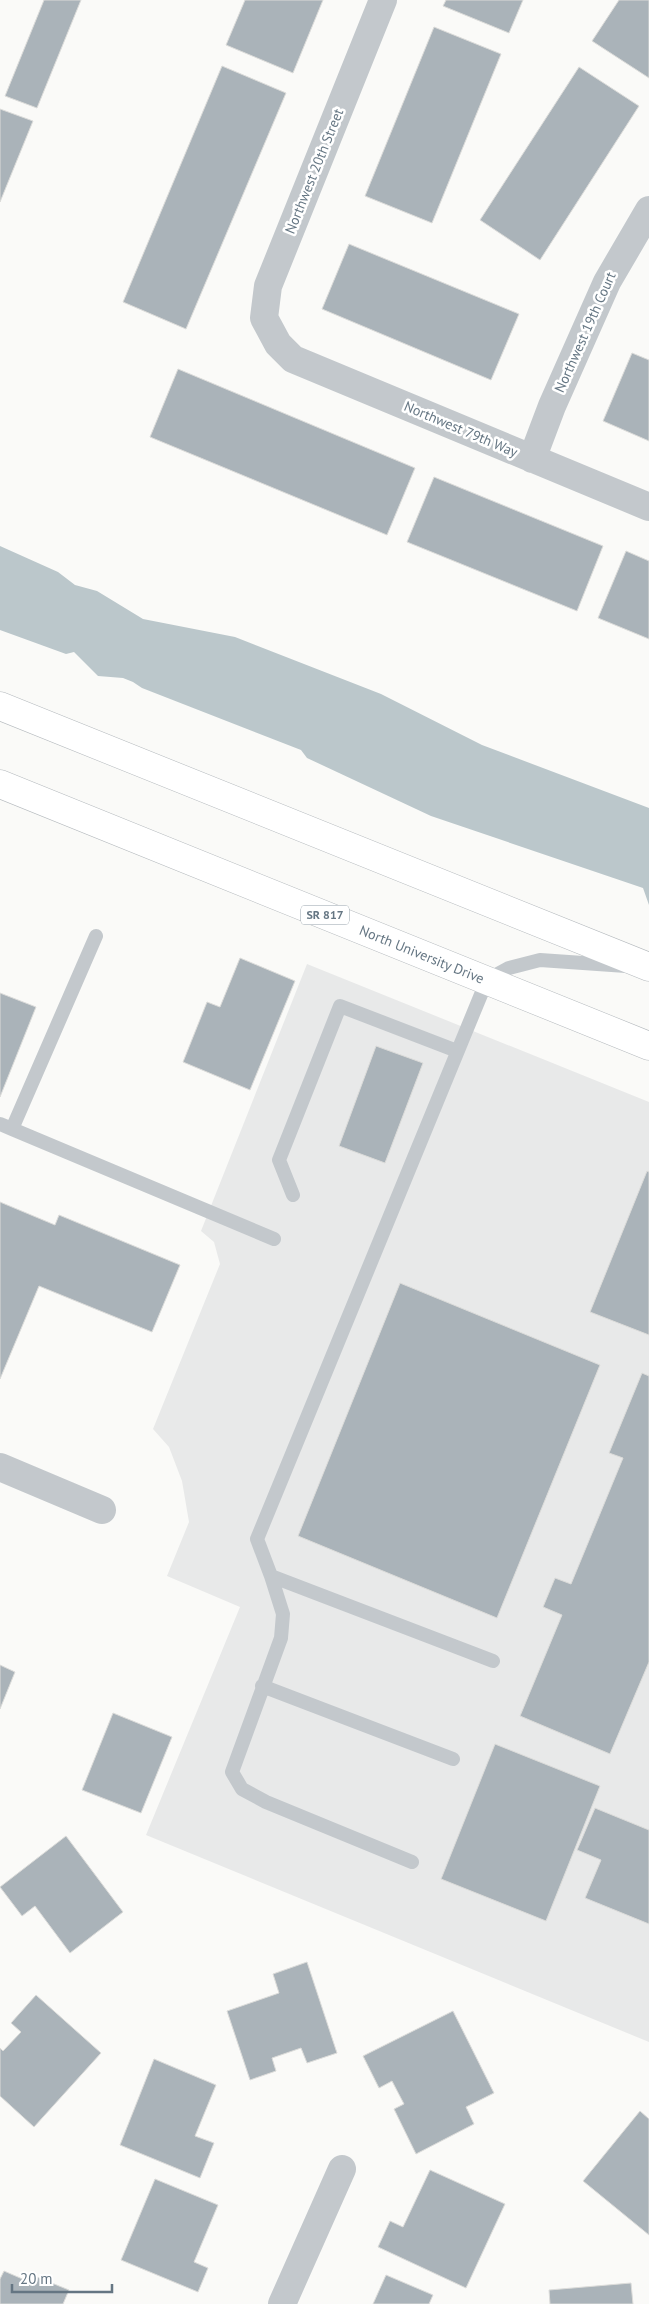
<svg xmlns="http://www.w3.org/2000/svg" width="649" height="2304" font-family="'PT Sans',sans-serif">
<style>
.built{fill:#e8e9e9}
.water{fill:#bbc7cb}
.building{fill:#aab3b9;stroke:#dcdcda}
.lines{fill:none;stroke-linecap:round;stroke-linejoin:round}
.primary-casing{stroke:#b5babe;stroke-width:29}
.service{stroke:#c3c8cc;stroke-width:14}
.minor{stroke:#c3c8cc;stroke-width:28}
.primary{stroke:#fff;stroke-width:28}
.labels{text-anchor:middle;stroke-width:5;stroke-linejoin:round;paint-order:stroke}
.shield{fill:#fff;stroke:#939fa8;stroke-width:1}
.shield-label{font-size:12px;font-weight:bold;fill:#657683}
.street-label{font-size:14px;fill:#657683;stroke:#fff}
</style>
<rect width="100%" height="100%" fill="#fafaf8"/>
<!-- built -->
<path class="built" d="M 307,964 L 649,1102 L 649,2042 L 146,1835 L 240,1607 L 167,1576 L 189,1522 L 182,1481 L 169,1447 L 153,1429 L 220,1264 L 214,1242 L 201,1231 Z"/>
<!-- water -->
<path class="water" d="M 0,546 L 58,572 L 75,585 L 97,591 L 143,619 L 235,637 L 381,694 L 482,745 L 649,808 L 649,905 L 643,888 L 431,816 L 307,758 L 301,750 L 142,688 L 133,682 L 123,678 L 98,676 L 74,652 L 66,654 L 0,630 Z"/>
<!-- building -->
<path class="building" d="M 44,0 L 81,0 L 37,108 L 5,96 Z
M 245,0 L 323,0 L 293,73 L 226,45 Z
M 446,0 L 523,0 L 509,33 L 443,6 Z
M 619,0 L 649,0 L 649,78 L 592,41 Z
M 434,27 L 501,54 L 432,223 L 365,196 Z
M 222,66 L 286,93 L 186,329 L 123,302 Z
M 579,67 L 639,106 L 540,260 L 480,220 Z
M 0,109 L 33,121 L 0,202 Z
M 349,244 L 519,314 L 491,380 L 322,309 Z
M 632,353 L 649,360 L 649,441 L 603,421 Z
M 178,369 L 415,468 L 387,535 L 150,437 Z
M 434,477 L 603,546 L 577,611 L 407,542 Z
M 626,551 L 649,561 L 649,639 L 598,618 Z
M 240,958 L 295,981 L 250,1090 L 183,1062 L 207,1002 L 220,1007 Z
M 0,993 L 36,1007 L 0,1097 Z
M 376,1046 L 423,1063 L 385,1163 L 339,1146 Z
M 647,1171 L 649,1172 L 649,1335 L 590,1312 Z
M 0,1202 L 55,1225 L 59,1215 L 180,1265 L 152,1332 L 39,1286 L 0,1379 Z
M 400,1283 L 600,1365 L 497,1618 L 298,1536 Z
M 642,1373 L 649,1376 L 649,1662 L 610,1754 L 520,1716 L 562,1615 L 543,1607 L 555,1578 L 571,1584 L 623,1458 L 609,1453 Z
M 0,1665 L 15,1672 L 0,1709 Z
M 113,1713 L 172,1737 L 141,1813 L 82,1790 Z
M 495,1744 L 600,1786 L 546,1921 L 441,1879 Z
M 595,1808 L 649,1830 L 649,1924 L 585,1898 L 601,1860 L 577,1850 Z
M 66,1836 L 123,1912 L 70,1953 L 35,1906 L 22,1916 L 0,1887 Z
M 307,1962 L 337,2053 L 307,2063 L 301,2048 L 272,2058 L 276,2071 L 250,2080 L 227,2011 L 279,1993 L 273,1974 Z
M 36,1995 L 101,2053 L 34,2127 L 0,2096 L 0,2048 L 3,2051 L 21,2032 L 11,2023 Z
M 453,2011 L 494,2093 L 466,2107 L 474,2124 L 416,2154 L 394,2109 L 404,2104 L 392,2081 L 379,2088 L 363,2056 Z
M 154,2059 L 216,2085 L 195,2136 L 214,2143 L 200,2178 L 120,2145 Z
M 640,2111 L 649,2119 L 649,2235 L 583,2181 Z
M 430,2170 L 505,2204 L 466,2288 L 378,2247 L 390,2221 L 403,2227 Z
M 155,2179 L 218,2205 L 194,2262 L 208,2268 L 198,2292 L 121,2260 Z
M 4,2271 L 34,2284 L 37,2277 L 69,2290 L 63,2304 L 0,2304 L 0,2279 Z
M 386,2275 L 433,2295 L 429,2304 L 373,2304 Z
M 631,2283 L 633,2304 L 550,2304 L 549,2290 Z"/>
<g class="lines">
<!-- primary casing -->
<g class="primary-casing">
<g id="primary">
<path d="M 0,706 L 649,967"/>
<path id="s1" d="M 0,784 L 649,1046"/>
</g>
</g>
<!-- service -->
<path class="service" d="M 0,1124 L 12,1129 L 96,936
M 12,1129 L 274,1239
M 293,1195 L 279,1160 L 340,1006 L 457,1051
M 271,1576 L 493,1661
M 262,1686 L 453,1759
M 412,1862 L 266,1802 L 242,1789 L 232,1772 L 281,1638 L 283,1614 L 271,1576 L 257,1539 L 487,980 L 509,968 L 540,960 L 626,966"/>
<!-- minor -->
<path class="minor" d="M 383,0 L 268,286 L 264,318 L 278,344 L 293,359 L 649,507
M 532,459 L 552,406 L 607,282 L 649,210
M 0,1467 L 102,1510
M 282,2304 L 342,2169"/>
<!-- primary -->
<use href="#primary" class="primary"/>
</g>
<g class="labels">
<!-- shield labels -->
<rect class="shield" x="301" y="905.5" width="48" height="19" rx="4"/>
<g class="shield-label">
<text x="325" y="919">SR 817</text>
</g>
<!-- street labels -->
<g class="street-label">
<text transform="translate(314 171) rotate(-68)" y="5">Northwest 20th Street</text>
<text transform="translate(585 332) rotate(-66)" y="5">Northwest 19th Court</text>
<text transform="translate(461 429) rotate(23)" y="5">Northwest 79th Way</text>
<text dy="5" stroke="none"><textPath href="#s1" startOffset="455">North University Drive</textPath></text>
</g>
</g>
<!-- scale -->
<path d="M12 2284v8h100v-8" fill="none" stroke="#657683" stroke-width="2.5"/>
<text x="20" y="2284" font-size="15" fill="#657683" stroke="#ffffff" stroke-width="4" paint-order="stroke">20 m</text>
</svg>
